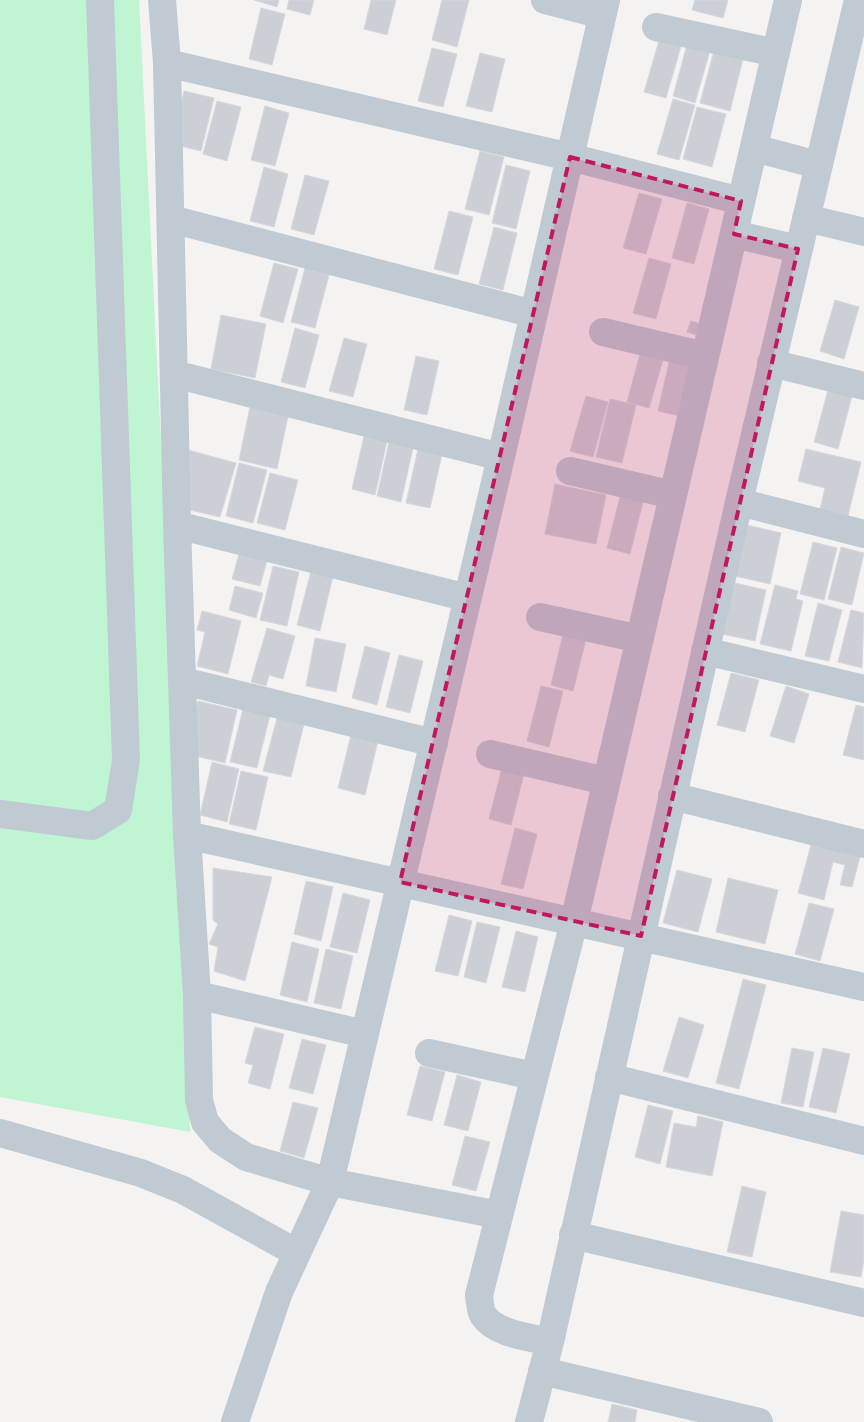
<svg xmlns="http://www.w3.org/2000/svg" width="864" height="1422" font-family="Manrope,sans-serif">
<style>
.green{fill:#bff5d3}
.building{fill:#cccfd5;stroke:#d6d8de}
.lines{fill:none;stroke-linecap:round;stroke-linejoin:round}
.minor{stroke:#bfcad3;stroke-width:28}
.marked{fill:#c2185b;fill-opacity:0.2;stroke:#c2185b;stroke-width:4;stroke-dasharray:10 6;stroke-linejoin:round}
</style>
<rect width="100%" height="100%" fill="#f5f2f2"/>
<!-- green -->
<path class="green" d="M 0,0 L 139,0 L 179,804 L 190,1132 L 0,1097 Z"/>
<!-- building -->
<path class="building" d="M 254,0 L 279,0 L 277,7 Z
M 289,0 L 314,0 L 310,15 L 287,9 Z
M 371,0 L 396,0 L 387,35 L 364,29 Z
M 442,0 L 469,0 L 457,47 L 432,40 Z
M 695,0 L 728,0 L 723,18 L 692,10 Z
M 261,8 L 285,14 L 272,65 L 249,59 Z
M 660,37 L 682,43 L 666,98 L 644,92 Z
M 688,41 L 711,47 L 695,103 L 673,96 Z
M 715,47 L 744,55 L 730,111 L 700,103 Z
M 432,48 L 457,54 L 443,107 L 418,101 Z
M 480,53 L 505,59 L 492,112 L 466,106 Z
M 184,91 L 214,98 L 201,151 L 172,144 Z
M 673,99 L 695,105 L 679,160 L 657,154 Z
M 217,101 L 241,107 L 227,161 L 203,154 Z
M 265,106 L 289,113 L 275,166 L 251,160 Z
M 697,107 L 726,114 L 712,167 L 683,159 Z
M 480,151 L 504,157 L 489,215 L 465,209 Z
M 506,165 L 530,171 L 516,229 L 492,223 Z
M 264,167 L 288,174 L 274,227 L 250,221 Z
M 305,175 L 329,181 L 314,235 L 291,229 Z
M 639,193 L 662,199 L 646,254 L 623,248 Z
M 687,203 L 709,209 L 694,264 L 672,258 Z
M 449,211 L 473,217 L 458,275 L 434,269 Z
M 494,227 L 517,233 L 503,290 L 479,284 Z
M 649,258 L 671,264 L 656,319 L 633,313 Z
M 274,263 L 298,269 L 283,323 L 260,316 Z
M 305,268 L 329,275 L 315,328 L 291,322 Z
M 835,300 L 859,307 L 844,359 L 820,351 Z
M 221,315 L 266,324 L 255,378 L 211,369 Z
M 691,321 L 705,325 L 702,337 L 687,332 Z
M 295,328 L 319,335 L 305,388 L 281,382 Z
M 344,338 L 367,344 L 353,397 L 329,391 Z
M 642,347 L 665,353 L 649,408 L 627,402 Z
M 416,356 L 439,361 L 427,415 L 404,410 Z
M 670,358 L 696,364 L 684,417 L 658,411 Z
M 828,390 L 852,396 L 838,449 L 814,442 Z
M 586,396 L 608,402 L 593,457 L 570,451 Z
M 610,399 L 636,405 L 622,463 L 596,457 Z
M 250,407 L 288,416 L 277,469 L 239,460 Z
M 364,436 L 387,441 L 375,495 L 352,489 Z
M 389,442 L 413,448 L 401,502 L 377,496 Z
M 418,449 L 442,454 L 430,508 L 406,503 Z
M 806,449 L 861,462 L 848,516 L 820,509 L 825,488 L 798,481 Z
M 188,450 L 236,463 L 220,517 L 181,508 Z
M 239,463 L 267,470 L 253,523 L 226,516 Z
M 270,473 L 298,480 L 285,530 L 257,523 Z
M 555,484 L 606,495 L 596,544 L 545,534 Z
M 621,493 L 644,498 L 630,554 L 607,548 Z
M 747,525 L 781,533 L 770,584 L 735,576 Z
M 813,542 L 837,548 L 824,600 L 800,594 Z
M 841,547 L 864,553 L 852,605 L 828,599 Z
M 239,554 L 267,561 L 260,586 L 232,579 Z
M 273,566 L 299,572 L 287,626 L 260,620 Z
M 311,571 L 333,576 L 320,631 L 297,625 Z
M 735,583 L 766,590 L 755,641 L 722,634 Z
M 775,585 L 798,591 L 796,599 L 803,601 L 791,651 L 760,644 Z
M 235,586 L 263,593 L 256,618 L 229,610 Z
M 818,603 L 842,610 L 829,661 L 805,656 Z
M 851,610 L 864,613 L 862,668 L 838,662 Z
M 202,611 L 241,621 L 228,674 L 197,666 L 205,632 L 197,630 Z
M 267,628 L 295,636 L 283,679 L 269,675 L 266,686 L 251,682 Z
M 564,630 L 587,635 L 573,691 L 551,685 Z
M 315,638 L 346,644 L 336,692 L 306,686 Z
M 365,646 L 390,653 L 377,705 L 352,698 Z
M 399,655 L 423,661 L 410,713 L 386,707 Z
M 731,673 L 759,680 L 745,732 L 717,725 Z
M 541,686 L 563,691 L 549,747 L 527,741 Z
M 786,686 L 809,694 L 794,743 L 770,736 Z
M 198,701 L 237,710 L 225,763 L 187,754 Z
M 856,705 L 864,707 L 864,760 L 843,755 Z
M 243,709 L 270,715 L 257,768 L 230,762 Z
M 277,718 L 304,724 L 291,777 L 263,771 Z
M 351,735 L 378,741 L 365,795 L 338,788 Z
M 212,762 L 239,769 L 227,822 L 200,815 Z
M 503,764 L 525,770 L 511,825 L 489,819 Z
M 241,771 L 268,777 L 256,830 L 229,824 Z
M 515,828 L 537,834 L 523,889 L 501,884 Z
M 812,841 L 861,853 L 852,887 L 840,885 L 845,865 L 833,862 L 824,900 L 798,893 Z
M 213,868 L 272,877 L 245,981 L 214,971 L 218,947 L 209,944 L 218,924 L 213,920 Z
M 677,870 L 712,879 L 698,932 L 663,923 Z
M 728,878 L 778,890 L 765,944 L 716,932 Z
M 306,881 L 333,887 L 321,941 L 294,934 Z
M 343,893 L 370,900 L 357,953 L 330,947 Z
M 809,903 L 834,909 L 820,961 L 795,954 Z
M 449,915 L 472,921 L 458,976 L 435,971 Z
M 477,922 L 500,927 L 486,983 L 464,977 Z
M 516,931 L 538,937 L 525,992 L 502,987 Z
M 292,942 L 319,949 L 307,1002 L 280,995 Z
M 326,949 L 353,956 L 341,1009 L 314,1003 Z
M 743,979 L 766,985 L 739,1089 L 716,1083 Z
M 679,1017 L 704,1025 L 688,1078 L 663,1071 Z
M 255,1027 L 284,1034 L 270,1089 L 248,1083 L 253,1065 L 245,1063 Z
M 302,1039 L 326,1045 L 313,1094 L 289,1088 Z
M 792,1048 L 814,1052 L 803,1107 L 781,1103 Z
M 823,1048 L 850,1054 L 836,1113 L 809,1107 Z
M 420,1066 L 445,1072 L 432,1121 L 407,1115 Z
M 457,1075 L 481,1082 L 468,1131 L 444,1125 Z
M 293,1102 L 318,1108 L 304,1158 L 280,1151 Z
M 648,1105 L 673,1111 L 660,1164 L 635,1157 Z
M 698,1116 L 723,1122 L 712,1176 L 666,1167 L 674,1123 L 696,1127 Z
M 465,1136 L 490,1142 L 476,1191 L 452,1185 Z
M 742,1186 L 766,1192 L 752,1257 L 727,1252 Z
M 841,1211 L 864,1215 L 864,1260 L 861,1277 L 830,1272 Z
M 612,1404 L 637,1410 L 635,1422 L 608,1422 Z"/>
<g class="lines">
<!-- minor -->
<path class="minor" d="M 162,0 L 167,63 L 177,525 L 187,835 L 197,995 L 199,1100 L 205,1122 L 220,1140 L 246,1157 L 330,1182 L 499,1215
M 545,0 L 602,15
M 656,27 L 776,53
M 167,63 L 570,157 L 741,201
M 754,148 L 818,165
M 806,218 L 864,232
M 171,219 L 534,314
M 734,234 L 798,249
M 603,332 L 705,356
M 771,363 L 864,386
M 174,374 L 501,457
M 570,471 L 673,495
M 739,502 L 864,534
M 177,525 L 468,598
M 540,617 L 640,639
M 705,651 L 864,689
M 183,681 L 434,743
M 490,754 L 606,781
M 672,796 L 864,844
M 0,814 L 92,826 L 118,810 L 126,760 L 100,0
M 187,835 L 864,987
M 197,995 L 365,1034
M 429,1053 L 534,1076
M 609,1077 L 864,1141
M 0,1133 L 141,1173 L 183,1190 L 297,1253
M 573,1235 L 864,1303
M 550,1342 C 530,1337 495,1334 483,1315 C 480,1310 480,1302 479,1295 L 574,922 L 788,0
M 542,1371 L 759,1422
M 235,1422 L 279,1292 L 330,1182 L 501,457 L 606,0
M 529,1422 L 550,1342 L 739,502 L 858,0"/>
</g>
<!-- marked area -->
<path class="marked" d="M 570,157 L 741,201 L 734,234 L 798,249 L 641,936 L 400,882 Z"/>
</svg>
